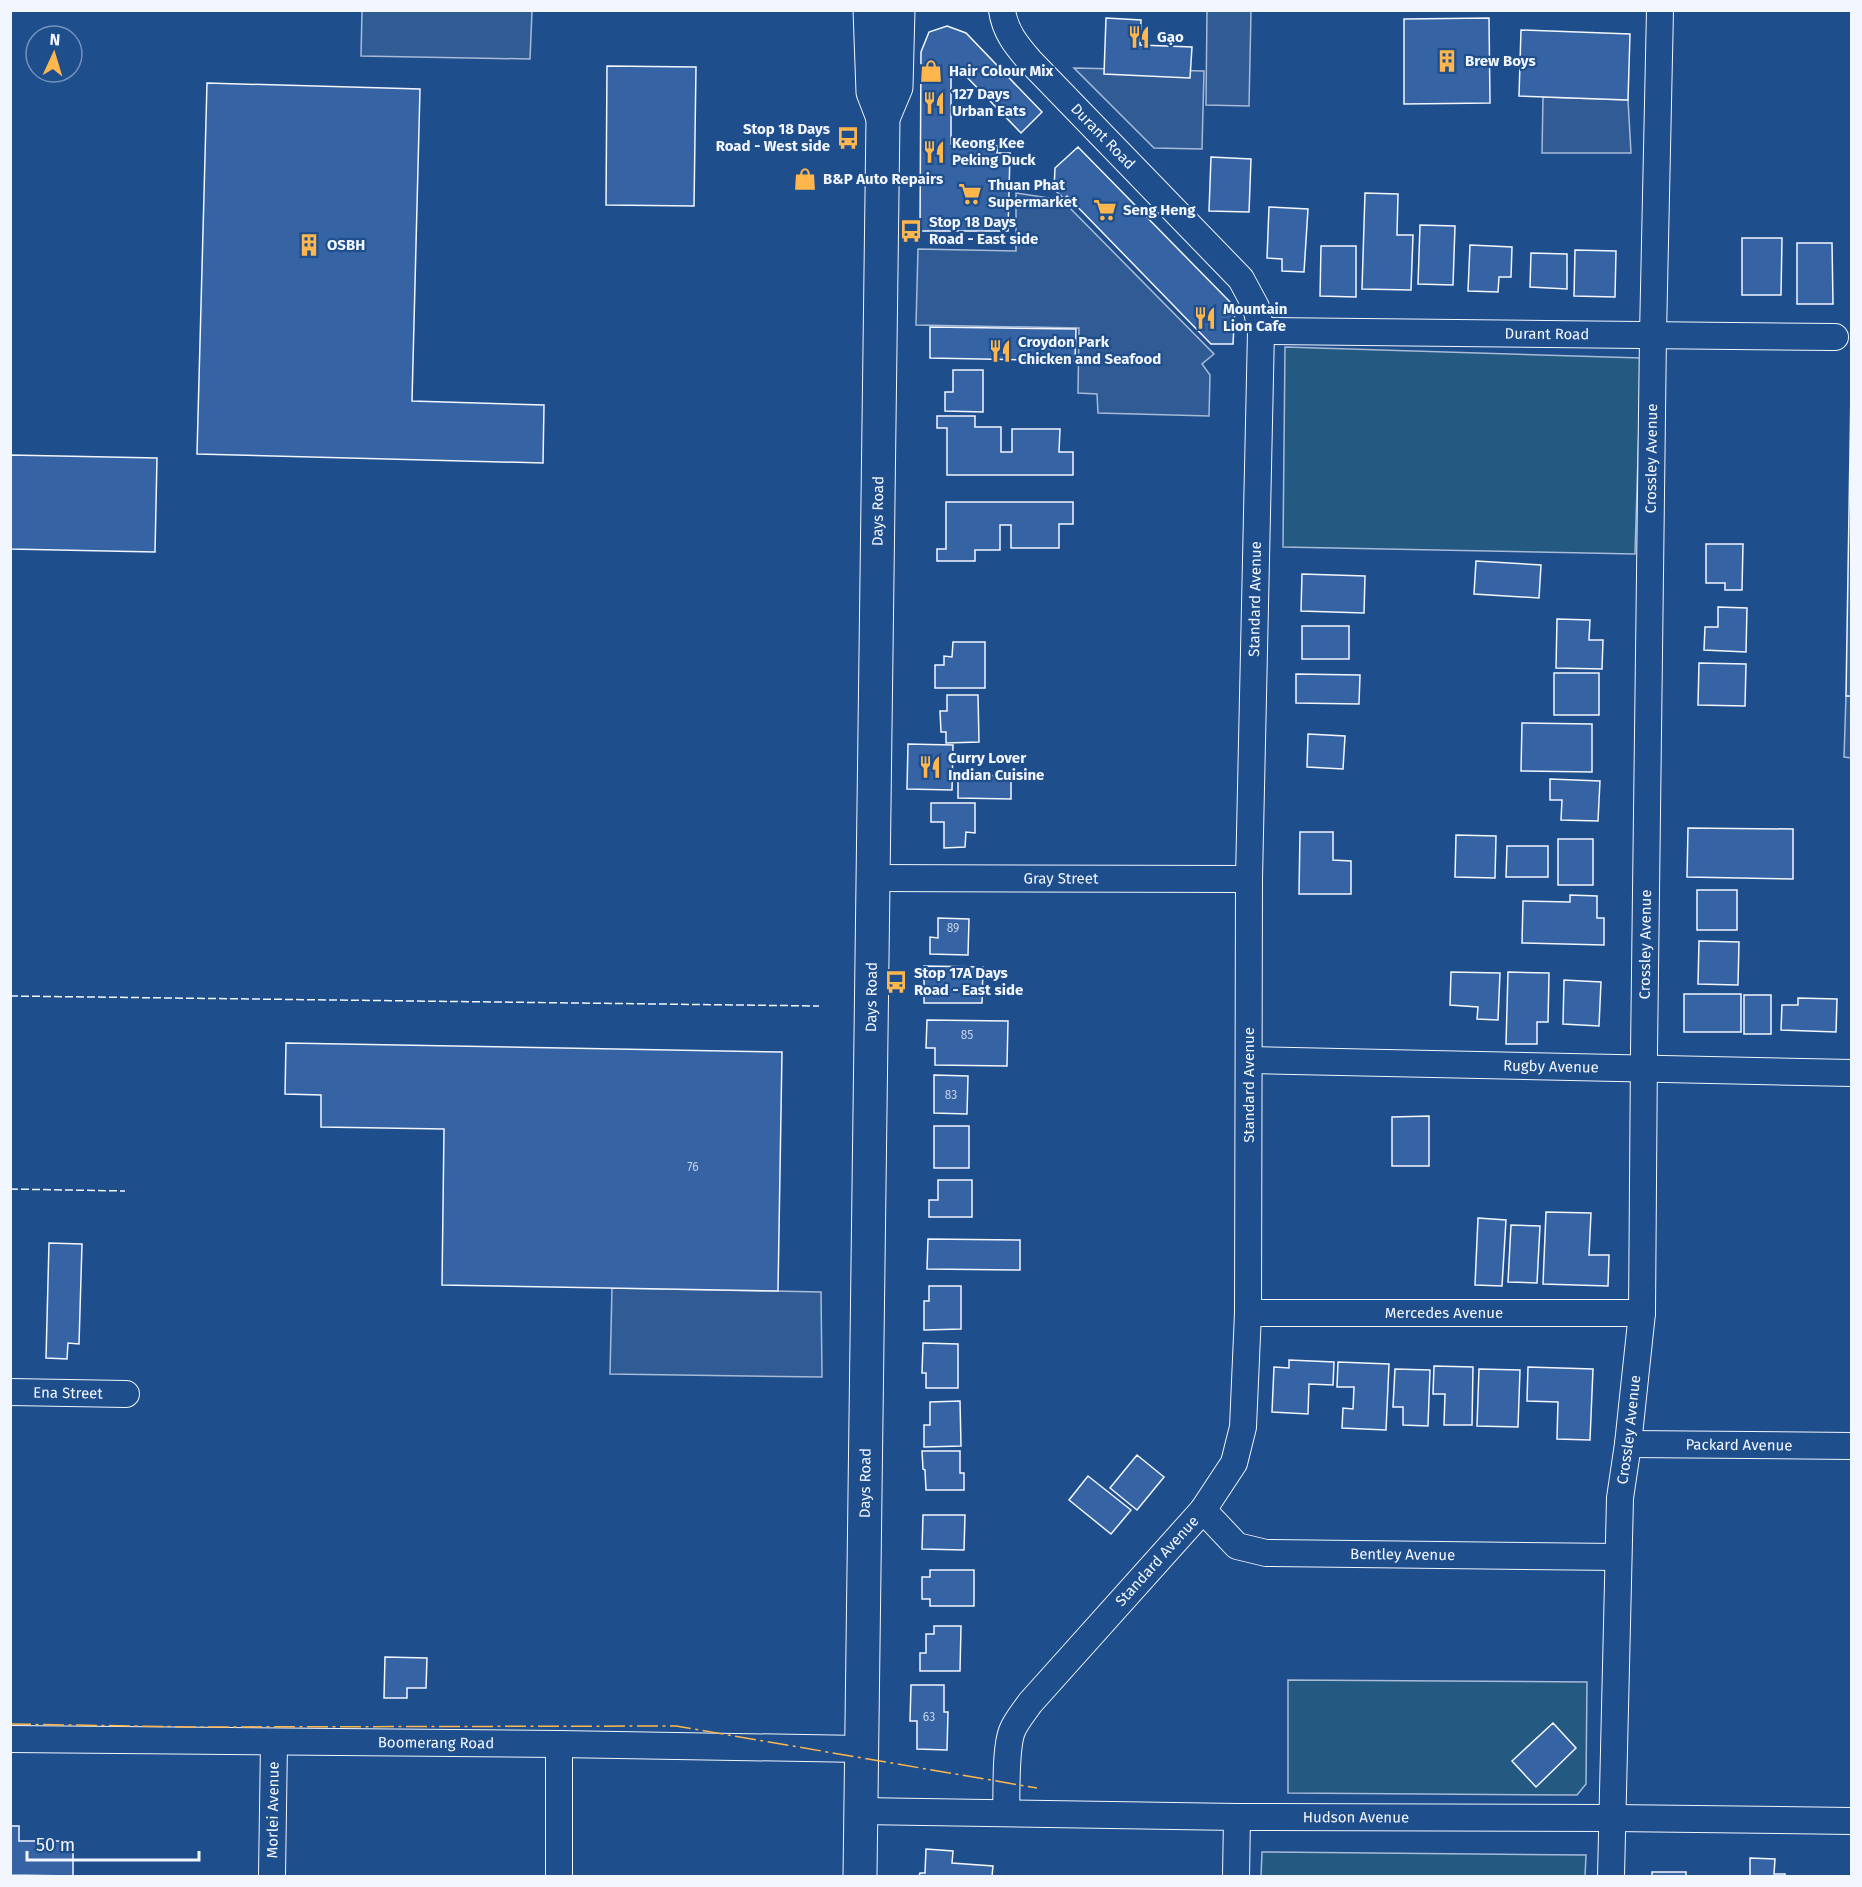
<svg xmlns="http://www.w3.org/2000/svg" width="1862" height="1887" font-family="'Fira Sans',sans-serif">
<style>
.green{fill:#245a82;stroke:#a8bbd7;stroke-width:1.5}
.parking{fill:#305b95;stroke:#a8bbd7;stroke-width:1.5}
.building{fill:#3563a3;stroke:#f2f6ff;stroke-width:1.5}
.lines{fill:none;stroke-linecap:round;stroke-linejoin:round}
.minor-casing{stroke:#f2f6ff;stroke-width:28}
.major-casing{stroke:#f2f6ff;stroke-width:35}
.minor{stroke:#1f4e8c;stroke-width:26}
.major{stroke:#1f4e8c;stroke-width:33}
.fence{stroke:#f2f6ff;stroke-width:1.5;stroke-dasharray:8 3;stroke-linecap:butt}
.power{stroke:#ffb74d;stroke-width:1.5;stroke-dasharray:21 4.5 3 4.5;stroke-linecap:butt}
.labels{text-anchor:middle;stroke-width:4.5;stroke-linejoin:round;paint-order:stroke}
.number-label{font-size:12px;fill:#c3d1e8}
.poi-label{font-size:15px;font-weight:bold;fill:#f2f6ff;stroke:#1f4e8c;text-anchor:start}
.street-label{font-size:15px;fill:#f2f6ff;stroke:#1f4e8c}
</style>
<rect width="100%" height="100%" fill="#1f4e8c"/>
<!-- green -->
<path class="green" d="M 1285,347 L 1641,358 L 1635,554 L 1283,547 Z
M 1288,1680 L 1587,1682 L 1586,1784 L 1577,1795 L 1288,1793 Z
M 1262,1852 L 1586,1855 L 1585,1876 L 1261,1876 Z"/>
<!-- parking -->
<path class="parking" d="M 362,11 L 532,11 L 530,59 L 361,56 Z
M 1207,11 L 1251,11 L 1249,106 L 1206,105 Z
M 1074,68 L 1204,71 L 1202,149 L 1154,148 Z
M 1543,97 L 1628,100 L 1631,153 L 1542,153 Z
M 1016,193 L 1062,200 L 1214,354 L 1202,364 L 1210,375 L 1209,416 L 1098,413 L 1097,394 L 1078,393 L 1079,328 L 916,325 L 918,249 L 1016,251 Z
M 1846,696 L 1851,696 L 1851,758 L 1844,757 Z
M 612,1288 L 821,1292 L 822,1377 L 610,1374 Z"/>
<!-- building -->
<path class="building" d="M 1106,18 L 1141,20 L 1140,45 L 1192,47 L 1190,78 L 1104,74 Z
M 1489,18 L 1490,103 L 1404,104 L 1404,19 Z
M 947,26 L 966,33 L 1042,112 L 1021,133 L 960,70 L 951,71 L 951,144 L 998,146 L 997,153 L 1010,153 L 1008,231 L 920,231 L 921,52 L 929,32 Z
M 1521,30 L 1630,34 L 1628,100 L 1519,96 Z
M 607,66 L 696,67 L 694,206 L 606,205 Z
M 207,83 L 420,89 L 412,401 L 544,405 L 543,463 L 197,454 Z
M 1078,147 L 1235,307 L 1233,344 L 1211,344 L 1067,196 L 1064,199 L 1054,189 L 1055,168 Z
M 1211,157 L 1251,159 L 1249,212 L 1209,211 Z
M 1365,193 L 1398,194 L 1397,235 L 1413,235 L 1411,290 L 1362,289 Z
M 1269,207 L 1308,209 L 1304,272 L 1282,271 L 1282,259 L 1267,258 Z
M 1420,225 L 1455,226 L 1453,285 L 1418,284 Z
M 1742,238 L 1782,238 L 1781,295 L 1742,295 Z
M 1797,243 L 1832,243 L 1833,304 L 1797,304 Z
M 1470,245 L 1512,247 L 1511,277 L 1499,277 L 1498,292 L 1468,291 Z
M 1321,246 L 1356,246 L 1356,297 L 1320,296 Z
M 1575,250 L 1616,251 L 1615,297 L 1574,296 Z
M 1531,253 L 1567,254 L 1567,289 L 1530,287 Z
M 930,327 L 1076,329 L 1075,361 L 930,358 Z
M 953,370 L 983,370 L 983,412 L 945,411 L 945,392 L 953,392 Z
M 1851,389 L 1852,389 L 1852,696 L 1846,696 Z
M 937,416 L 975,416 L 975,427 L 1001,427 L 1001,452 L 1012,452 L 1012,429 L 1060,429 L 1059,452 L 1073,452 L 1073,475 L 947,475 L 947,428 L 937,428 Z
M 10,455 L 157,458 L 155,552 L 10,549 Z
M 946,502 L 1073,502 L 1073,524 L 1059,524 L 1059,548 L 1011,548 L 1011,525 L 1000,525 L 1000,550 L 975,550 L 975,561 L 937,561 L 937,549 L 946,549 Z
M 1706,544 L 1743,544 L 1742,590 L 1725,590 L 1725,583 L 1706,583 Z
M 1476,561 L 1541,565 L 1539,598 L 1474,594 Z
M 1302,574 L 1365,576 L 1364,613 L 1301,611 Z
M 1718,607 L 1747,608 L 1746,652 L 1704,650 L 1705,627 L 1718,627 Z
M 1557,619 L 1590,620 L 1589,640 L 1603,640 L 1602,669 L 1556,668 Z
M 1302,626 L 1349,626 L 1349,659 L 1302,659 Z
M 953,642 L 985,642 L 985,688 L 935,688 L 935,665 L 944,665 L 944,656 L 952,657 Z
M 1699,663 L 1746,664 L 1745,706 L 1698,705 Z
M 1554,673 L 1599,673 L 1599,715 L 1554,715 Z
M 1296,674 L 1360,675 L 1359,704 L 1296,703 Z
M 947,695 L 978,695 L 979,742 L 946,743 L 946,732 L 941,732 L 940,711 L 947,711 Z
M 1522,723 L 1592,724 L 1592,772 L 1521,771 Z
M 1308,734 L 1345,736 L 1343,769 L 1307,767 Z
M 908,744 L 953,745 L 952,790 L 907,789 Z
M 958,775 L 1011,776 L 1011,799 L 958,798 Z
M 1550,779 L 1600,781 L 1598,821 L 1561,820 L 1562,800 L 1550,800 Z
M 931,803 L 975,803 L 975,833 L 966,832 L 965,847 L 944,848 L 944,822 L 931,822 Z
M 1688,828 L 1793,829 L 1793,879 L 1687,877 Z
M 1300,832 L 1333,832 L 1333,860 L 1351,861 L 1351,894 L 1299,894 Z
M 1456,835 L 1496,836 L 1495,878 L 1455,877 Z
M 1558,839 L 1593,839 L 1593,885 L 1558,885 Z
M 1507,846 L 1548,846 L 1548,877 L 1506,877 Z
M 1697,890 L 1737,890 L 1737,930 L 1697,930 Z
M 1570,895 L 1597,896 L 1597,918 L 1604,918 L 1604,945 L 1522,943 L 1523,901 L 1570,902 Z
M 938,918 L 969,919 L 968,955 L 930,954 L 930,937 L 938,938 Z
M 1699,941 L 1739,942 L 1738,985 L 1698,984 Z
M 924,966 L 983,967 L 982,1003 L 924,1003 Z
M 1451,972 L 1500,973 L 1498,1020 L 1477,1019 L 1478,1007 L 1450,1005 Z
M 1508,972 L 1549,973 L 1548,1022 L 1537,1022 L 1537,1044 L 1506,1044 Z
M 1564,980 L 1601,982 L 1599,1026 L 1563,1024 Z
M 1684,994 L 1741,994 L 1741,1032 L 1684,1032 Z
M 1744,995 L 1771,995 L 1771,1034 L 1744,1034 Z
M 1798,998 L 1837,999 L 1836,1032 L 1781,1030 L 1782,1005 L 1798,1005 Z
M 927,1020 L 1008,1021 L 1007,1066 L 935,1065 L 935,1048 L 926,1048 Z
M 286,1043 L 782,1052 L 778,1291 L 442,1285 L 444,1129 L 321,1127 L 321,1095 L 285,1094 Z
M 934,1075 L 968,1076 L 967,1114 L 934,1113 Z
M 1429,1116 L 1429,1166 L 1392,1166 L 1392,1117 Z
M 934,1126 L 969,1126 L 969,1168 L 934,1168 Z
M 938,1180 L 972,1180 L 972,1217 L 929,1217 L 929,1200 L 938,1200 Z
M 1546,1212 L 1591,1213 L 1589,1255 L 1609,1255 L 1608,1286 L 1543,1284 Z
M 1478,1218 L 1506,1220 L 1502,1286 L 1475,1285 Z
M 1511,1225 L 1540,1226 L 1537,1283 L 1508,1282 Z
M 928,1239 L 1020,1240 L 1020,1270 L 927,1269 Z
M 49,1243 L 82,1244 L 79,1344 L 68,1343 L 67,1359 L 46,1358 Z
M 929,1286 L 961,1286 L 961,1329 L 924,1330 L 924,1301 L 929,1301 Z
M 923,1343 L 958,1344 L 958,1388 L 926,1388 L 926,1373 L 922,1373 Z
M 1289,1360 L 1334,1362 L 1333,1385 L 1309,1384 L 1308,1414 L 1272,1412 L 1274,1367 L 1289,1368 Z
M 1338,1362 L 1389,1364 L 1386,1430 L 1342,1428 L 1343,1408 L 1353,1409 L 1354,1387 L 1337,1387 Z
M 1434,1366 L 1473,1367 L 1472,1425 L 1444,1425 L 1445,1394 L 1433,1394 Z
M 1528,1367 L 1593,1369 L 1590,1440 L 1557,1439 L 1558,1402 L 1527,1401 Z
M 1395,1369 L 1430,1370 L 1428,1426 L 1403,1425 L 1403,1407 L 1393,1407 Z
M 1479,1369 L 1520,1370 L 1518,1427 L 1477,1426 Z
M 960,1401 L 961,1446 L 924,1447 L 924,1425 L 930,1425 L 930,1402 Z
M 922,1451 L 960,1451 L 960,1473 L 964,1473 L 964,1490 L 926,1490 L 925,1470 L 923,1469 Z
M 1137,1455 L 1164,1477 L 1137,1510 L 1110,1488 Z
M 1088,1476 L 1131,1510 L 1111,1534 L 1069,1500 Z
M 923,1515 L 965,1515 L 964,1550 L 922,1549 Z
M 930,1570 L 974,1570 L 974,1606 L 930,1606 L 930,1599 L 922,1599 L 922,1577 L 930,1577 Z
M 934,1626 L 961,1626 L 960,1671 L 920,1671 L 920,1653 L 926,1653 L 926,1634 L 934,1634 Z
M 385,1657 L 427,1658 L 426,1688 L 407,1688 L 407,1698 L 384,1698 Z
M 911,1685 L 944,1685 L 944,1712 L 948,1712 L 947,1750 L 917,1749 L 917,1721 L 910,1721 Z
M 1553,1723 L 1576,1748 L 1536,1787 L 1512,1761 Z
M 10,1826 L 19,1826 L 19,1841 L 73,1841 L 73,1876 L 10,1875 Z
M 926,1849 L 953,1851 L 952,1863 L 993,1866 L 992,1876 L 919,1876 L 920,1873 L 925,1873 Z
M 1750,1858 L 1775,1859 L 1774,1874 L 1785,1874 L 1785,1876 L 1750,1876 Z
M 1652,1872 L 1686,1872 L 1686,1876 L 1652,1876 Z"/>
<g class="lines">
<!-- minor casing -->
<g class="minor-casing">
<g id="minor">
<path id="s1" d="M 1002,10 C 1005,32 1017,46 1030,61 L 1241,279 L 1256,307 L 1261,331 L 1249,879 L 1248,1313 L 1243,1427 L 1234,1463 L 1203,1510 L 1030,1703 C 1024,1712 1016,1721 1012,1731 C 1005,1749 1007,1792 1006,1813"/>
<path id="s2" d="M 1261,331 L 1835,337"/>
<path id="s3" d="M 873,878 L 1249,879"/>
<path id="s4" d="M 1249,1060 L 1852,1073"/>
<path id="s5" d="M 1248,1313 L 1642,1313"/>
<path id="s6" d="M 10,1392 L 126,1394"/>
<path id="s7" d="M 1628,1444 L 1852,1446"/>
<path id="s8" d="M 1203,1510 L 1237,1546 L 1266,1553 L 1618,1557"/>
<path id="s9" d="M 10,1739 L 559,1744 L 862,1749"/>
<path id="s10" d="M 860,1811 L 1237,1817 L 1612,1818 L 1852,1821"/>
<path id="s11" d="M 272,1876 L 274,1742"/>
<path d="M 559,1876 L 559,1744"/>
<path d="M 1236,1876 L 1237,1817"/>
<path id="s12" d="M 1611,1876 L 1620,1498 L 1628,1444 L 1642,1313 L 1644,1051 L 1653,335 L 1660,10"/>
</g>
</g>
<!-- major casing -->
<g class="major-casing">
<g id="major">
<path d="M 870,10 L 873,92 L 883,118"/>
<path id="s13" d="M 860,1876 L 883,118 L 896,87 L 898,10"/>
</g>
</g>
<!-- minor -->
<use href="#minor" class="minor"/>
<!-- major -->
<use href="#major" class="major"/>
<!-- fence -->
<path class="fence" d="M 10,996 L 819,1006
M 10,1189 L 125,1191"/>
<!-- power -->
<path class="power" d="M 10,1724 L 194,1727 L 676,1726 L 1037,1788"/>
</g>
<!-- icons -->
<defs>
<g id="restaurant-bare" transform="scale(1.8)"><path d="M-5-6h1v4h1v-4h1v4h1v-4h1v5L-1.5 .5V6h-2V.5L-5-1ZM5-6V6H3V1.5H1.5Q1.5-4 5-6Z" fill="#ffb74d" stroke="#1f4e8c" stroke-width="2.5" paint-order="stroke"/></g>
<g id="building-bare" transform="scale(1.8)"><path d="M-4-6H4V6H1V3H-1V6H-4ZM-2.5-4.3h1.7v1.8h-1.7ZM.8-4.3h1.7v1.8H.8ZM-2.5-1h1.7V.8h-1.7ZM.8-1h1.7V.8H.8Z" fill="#ffb74d" stroke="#1f4e8c" stroke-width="2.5" paint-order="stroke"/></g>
<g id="shop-bare" transform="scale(1.8)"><path d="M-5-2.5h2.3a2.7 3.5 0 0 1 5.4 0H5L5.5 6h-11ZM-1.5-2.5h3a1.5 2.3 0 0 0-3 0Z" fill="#ffb74d" stroke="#1f4e8c" stroke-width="2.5" paint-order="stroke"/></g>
<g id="bus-bare" transform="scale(1.8)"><path d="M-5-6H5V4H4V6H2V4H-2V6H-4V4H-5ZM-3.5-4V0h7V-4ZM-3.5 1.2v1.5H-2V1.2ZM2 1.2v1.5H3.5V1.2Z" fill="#ffb74d" stroke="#1f4e8c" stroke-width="2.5" paint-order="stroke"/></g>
<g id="supermarket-bare" transform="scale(1.8)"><path d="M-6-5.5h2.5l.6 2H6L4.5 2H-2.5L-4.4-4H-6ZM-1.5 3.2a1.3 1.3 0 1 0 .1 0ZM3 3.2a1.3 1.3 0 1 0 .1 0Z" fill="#ffb74d" stroke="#1f4e8c" stroke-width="2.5" paint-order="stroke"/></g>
</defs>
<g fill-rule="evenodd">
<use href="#restaurant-bare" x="1139" y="37"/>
<use href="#building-bare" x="1447" y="61"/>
<use href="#shop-bare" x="931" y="71"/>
<use href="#restaurant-bare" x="934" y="103"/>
<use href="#bus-bare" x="848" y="138"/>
<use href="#restaurant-bare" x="934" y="152"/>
<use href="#shop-bare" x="805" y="179"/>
<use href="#supermarket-bare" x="970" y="194"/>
<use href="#supermarket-bare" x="1105" y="210"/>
<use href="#bus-bare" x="911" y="231"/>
<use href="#building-bare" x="309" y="245"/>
<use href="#restaurant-bare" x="1205" y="318"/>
<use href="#restaurant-bare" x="1000" y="351"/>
<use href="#restaurant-bare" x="930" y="767"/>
<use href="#bus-bare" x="896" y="982"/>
</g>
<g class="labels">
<!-- number labels -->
<g class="number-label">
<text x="953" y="932">89</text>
<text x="967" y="1039">85</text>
<text x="951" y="1099">83</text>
<text x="693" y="1171">76</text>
<text x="929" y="1721">63</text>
</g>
<!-- poi labels -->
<g class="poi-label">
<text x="1157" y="42">Gạo</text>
<text x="1465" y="66">Brew Boys</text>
<text x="949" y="76">Hair Colour Mix</text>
<text x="952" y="99">127 Days<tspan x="952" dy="17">Urban Eats</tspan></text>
<text x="830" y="134" text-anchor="end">Stop 18 Days<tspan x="830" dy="17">Road - West side</tspan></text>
<text x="952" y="148">Keong Kee<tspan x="952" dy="17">Peking Duck</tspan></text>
<text x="823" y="184">B&amp;P Auto Repairs</text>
<text x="988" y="190">Thuan Phat<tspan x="988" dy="17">Supermarket</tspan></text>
<text x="1123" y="215">Seng Heng</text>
<text x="929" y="227">Stop 18 Days<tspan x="929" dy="17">Road - East side</tspan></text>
<text x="327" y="250">OSBH</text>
<text x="1223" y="314">Mountain<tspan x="1223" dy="17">Lion Cafe</tspan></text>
<text x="1018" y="347">Croydon Park<tspan x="1018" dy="17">Chicken and Seafood</tspan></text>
<text x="948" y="763">Curry Lover<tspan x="948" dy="17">Indian Cuisine</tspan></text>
<text x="914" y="978">Stop 17A Days<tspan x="914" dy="17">Road - East side</tspan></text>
</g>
<!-- street labels -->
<g class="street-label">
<text dy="5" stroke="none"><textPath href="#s1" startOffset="164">Durant Road</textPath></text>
<text dy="5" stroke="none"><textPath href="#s2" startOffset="286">Durant Road</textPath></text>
<text dy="5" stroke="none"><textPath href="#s12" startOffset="1419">Crossley Avenue</textPath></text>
<text dy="5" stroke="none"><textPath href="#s13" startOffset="1365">Days Road</textPath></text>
<text transform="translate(1255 599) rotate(-89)" y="5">Standard Avenue</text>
<text dy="5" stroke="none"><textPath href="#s3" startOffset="188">Gray Street</textPath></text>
<text dy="5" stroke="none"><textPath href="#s12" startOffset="933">Crossley Avenue</textPath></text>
<text dy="5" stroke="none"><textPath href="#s13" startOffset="879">Days Road</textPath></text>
<text dy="5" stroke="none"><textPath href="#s4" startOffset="302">Rugby Avenue</textPath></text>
<text transform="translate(1249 1085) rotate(-90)" y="5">Standard Avenue</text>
<text dy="5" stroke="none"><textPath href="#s5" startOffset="196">Mercedes Avenue</textPath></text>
<text dy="5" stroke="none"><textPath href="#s6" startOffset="58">Ena Street</textPath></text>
<text dy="5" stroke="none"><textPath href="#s12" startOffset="447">Crossley Avenue</textPath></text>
<text dy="5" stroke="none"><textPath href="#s7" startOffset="111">Packard Avenue</textPath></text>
<text dy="5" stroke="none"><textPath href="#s13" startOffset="393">Days Road</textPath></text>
<text dy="5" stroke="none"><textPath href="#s8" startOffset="216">Bentley Avenue</textPath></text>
<text transform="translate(1157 1561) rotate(-48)" y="5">Standard Avenue</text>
<text dy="5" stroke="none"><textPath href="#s9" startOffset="426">Boomerang Road</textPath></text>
<text dy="5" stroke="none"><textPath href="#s11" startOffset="66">Morlei Avenue</textPath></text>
<text dy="5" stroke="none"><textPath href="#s10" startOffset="496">Hudson Avenue</textPath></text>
</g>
</g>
<!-- border -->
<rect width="1862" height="1887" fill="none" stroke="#f2f6ff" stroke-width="24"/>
<!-- north arrow -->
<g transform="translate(54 54) rotate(4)"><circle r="28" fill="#1f4e8c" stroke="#7391ba" stroke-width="1.5"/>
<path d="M0-4.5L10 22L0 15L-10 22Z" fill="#ffb74d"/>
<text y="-9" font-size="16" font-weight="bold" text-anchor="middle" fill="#f2f6ff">N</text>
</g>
<!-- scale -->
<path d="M27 1851v9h172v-9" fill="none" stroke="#f2f6ff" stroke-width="3"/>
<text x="36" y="1851" font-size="18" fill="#f2f6ff" stroke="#1f4e8c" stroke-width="4.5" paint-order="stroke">50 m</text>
</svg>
